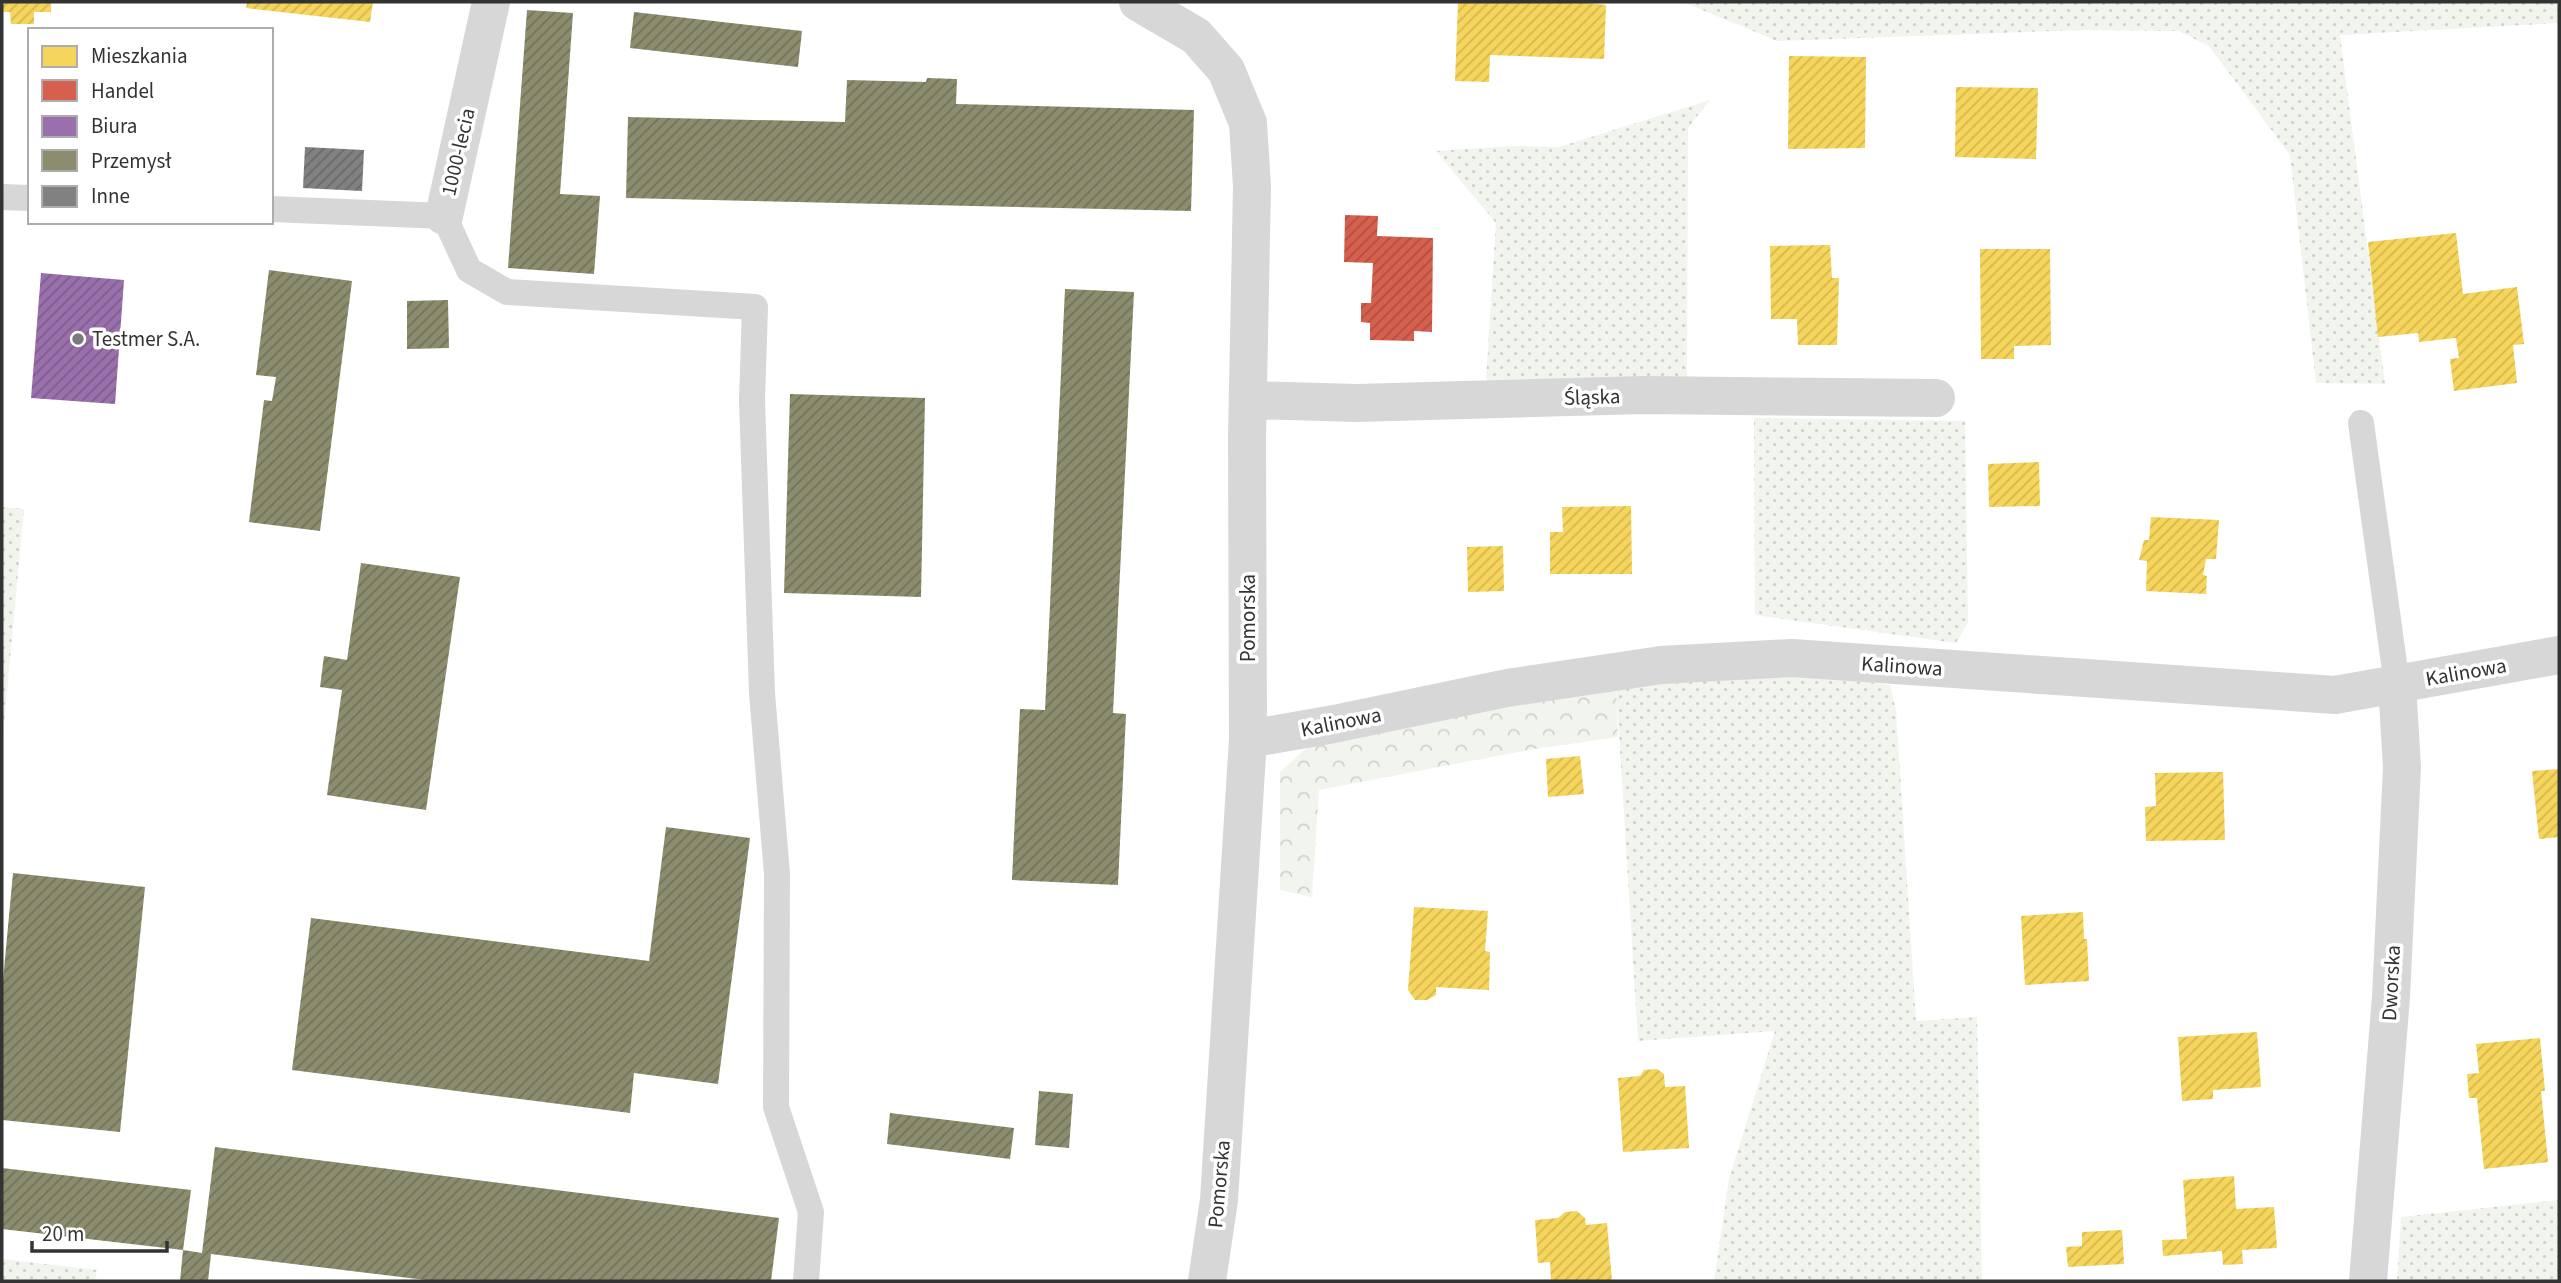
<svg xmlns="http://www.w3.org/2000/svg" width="2561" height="1283" font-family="'Source Sans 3',sans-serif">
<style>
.green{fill:url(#green-dots)}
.forest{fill:url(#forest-crowns)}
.homes{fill:url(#homes-hatch)}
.shops{fill:url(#shops-hatch)}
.offices{fill:url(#offices-hatch)}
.industry{fill:url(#industry-hatch)}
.building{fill:url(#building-hatch)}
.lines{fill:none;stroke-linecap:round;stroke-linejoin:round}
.service{stroke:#d7d7d7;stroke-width:26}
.minor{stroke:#d7d7d7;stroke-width:38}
.poi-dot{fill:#7a7a7a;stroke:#fff;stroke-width:2.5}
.labels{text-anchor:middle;stroke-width:7;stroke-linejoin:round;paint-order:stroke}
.street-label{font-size:21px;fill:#333;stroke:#fff}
.poi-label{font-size:21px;fill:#333;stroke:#fff;text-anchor:start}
</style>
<defs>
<pattern id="green-dots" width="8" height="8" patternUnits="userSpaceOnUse" patternTransform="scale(1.75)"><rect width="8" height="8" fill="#f1f5ed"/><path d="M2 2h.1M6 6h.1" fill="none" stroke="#cfd2cc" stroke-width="1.8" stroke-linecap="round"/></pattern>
<pattern id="forest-crowns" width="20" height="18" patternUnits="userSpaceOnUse" patternTransform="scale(1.75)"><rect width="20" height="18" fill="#f1f5ed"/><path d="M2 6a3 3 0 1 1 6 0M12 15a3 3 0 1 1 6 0" fill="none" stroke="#cfd2cc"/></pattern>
<pattern id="homes-hatch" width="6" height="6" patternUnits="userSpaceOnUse" patternTransform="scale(1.75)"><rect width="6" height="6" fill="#f6d55c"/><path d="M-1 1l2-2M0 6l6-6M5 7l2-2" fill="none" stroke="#d3b750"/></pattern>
<pattern id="shops-hatch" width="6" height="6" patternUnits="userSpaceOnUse" patternTransform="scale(1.75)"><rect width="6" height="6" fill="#d6604d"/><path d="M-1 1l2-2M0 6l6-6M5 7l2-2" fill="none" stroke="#ae5041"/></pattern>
<pattern id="offices-hatch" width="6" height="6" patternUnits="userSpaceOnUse" patternTransform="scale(1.75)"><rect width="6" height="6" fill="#9970ab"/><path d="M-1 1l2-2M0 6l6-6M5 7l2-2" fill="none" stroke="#7d5d8c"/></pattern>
<pattern id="industry-hatch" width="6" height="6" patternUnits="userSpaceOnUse" patternTransform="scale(1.75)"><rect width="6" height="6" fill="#8c8c6e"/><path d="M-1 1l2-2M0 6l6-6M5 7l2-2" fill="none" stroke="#73735b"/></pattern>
<pattern id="building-hatch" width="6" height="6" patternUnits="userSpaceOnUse" patternTransform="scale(1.75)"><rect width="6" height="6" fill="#818181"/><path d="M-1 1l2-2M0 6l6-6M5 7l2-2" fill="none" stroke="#6a6a6a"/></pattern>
</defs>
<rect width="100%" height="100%" fill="#fff"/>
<!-- green -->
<path class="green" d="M 1683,2 L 2559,2 L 2559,23 L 2340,35 L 2385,384 L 2316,383 L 2290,155 L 2209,46 L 2178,31 L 2084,30 L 1777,41 Z
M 1710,100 L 1688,128 L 1687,378 L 1486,380 L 1496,223 L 1436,151 L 1513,146 L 1559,147 Z
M 1754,418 L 1965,421 L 1968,622 L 1956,643 L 1755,615 Z
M 2,507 L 24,509 L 2,746 Z
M 1816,674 L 1890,685 L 1896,711 L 1916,1021 L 1977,1017 L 1982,1281 L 1714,1281 L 1729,1179 L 1775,1031 L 1638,1041 L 1616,685 Z
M 2559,1200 L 2559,1281 L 2397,1281 L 2401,1217 Z
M 2,1259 L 97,1270 L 95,1281 L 2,1281 Z"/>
<!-- forest -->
<path class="forest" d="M 1616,685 L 1618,737 L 1528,750 L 1319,790 L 1312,897 L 1280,890 L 1280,772 L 1310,745 Z"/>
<!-- homes -->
<path class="homes" d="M 2,2 L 51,2 L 51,12 L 34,12 L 34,24 L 11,24 L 10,12 L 2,12 Z
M 247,2 L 373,2 L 370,22 L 246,8 Z
M 1458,2 L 1578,2 L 1606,5 L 1604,59 L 1490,55 L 1489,82 L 1455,81 Z
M 1789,56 L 1866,57 L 1865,148 L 1788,149 Z
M 1956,87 L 2038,88 L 2036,159 L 1955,157 Z
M 2456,233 L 2463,294 L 2517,287 L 2524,344 L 2513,345 L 2517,383 L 2454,391 L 2450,359 L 2459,358 L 2456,338 L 2419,342 L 2418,333 L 2378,337 L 2368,242 Z
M 1830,245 L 1832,278 L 1839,278 L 1837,345 L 1798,345 L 1797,319 L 1771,319 L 1770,246 Z
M 1980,249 L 2050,249 L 2051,345 L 2014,346 L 2014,359 L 1981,359 Z
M 2039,462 L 2040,506 L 1989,507 L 1988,464 Z
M 1631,506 L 1632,574 L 1550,574 L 1550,532 L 1563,532 L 1562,507 Z
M 2151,517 L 2219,520 L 2216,559 L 2206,559 L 2203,575 L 2207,576 L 2206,594 L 2146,591 L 2147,561 L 2139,560 L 2144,540 L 2149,540 Z
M 1503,546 L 1504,591 L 1468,592 L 1467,547 Z
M 1580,756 L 1584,794 L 1548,797 L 1546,759 Z
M 2559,769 L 2559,837 L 2539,839 L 2532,771 Z
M 2223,772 L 2225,840 L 2146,841 L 2145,807 L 2156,806 L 2155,773 Z
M 1414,907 L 1488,911 L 1485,951 L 1490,952 L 1489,990 L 1436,987 L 1436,995 L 1427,1000 L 1415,1000 L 1408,990 Z
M 2083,912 L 2084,939 L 2087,939 L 2089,981 L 2025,985 L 2021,916 Z
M 2257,1032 L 2261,1087 L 2213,1090 L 2213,1099 L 2182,1101 L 2178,1037 Z
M 2540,1038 L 2545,1091 L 2541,1091 L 2548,1162 L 2484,1169 L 2477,1098 L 2469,1098 L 2467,1074 L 2479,1073 L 2476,1044 Z
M 1657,1069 L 1664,1074 L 1665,1087 L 1685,1086 L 1689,1148 L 1623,1152 L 1618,1078 L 1640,1076 L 1644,1070 Z
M 2234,1176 L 2236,1209 L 2274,1207 L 2277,1248 L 2242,1250 L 2243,1264 L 2223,1265 L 2222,1251 L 2163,1256 L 2162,1240 L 2187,1239 L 2183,1180 Z
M 1577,1211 L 1585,1218 L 1586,1225 L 1607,1223 L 1612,1281 L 1551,1281 L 1550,1262 L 1538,1263 L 1535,1220 L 1558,1218 L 1565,1212 Z
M 2122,1230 L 2124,1264 L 2068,1267 L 2066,1247 L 2082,1246 L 2082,1232 Z"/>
<!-- shops -->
<path class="shops" d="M 1345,215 L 1378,216 L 1377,236 L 1433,238 L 1432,332 L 1414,331 L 1414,341 L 1370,340 L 1370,323 L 1361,322 L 1361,303 L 1371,303 L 1373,263 L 1344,262 Z"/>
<!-- offices -->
<path class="offices" d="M 41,273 L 124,280 L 115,404 L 31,398 Z"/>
<!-- industry -->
<path class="industry" d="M 527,10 L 573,13 L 560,194 L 600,196 L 594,274 L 508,268 Z
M 634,12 L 802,31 L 798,67 L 630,48 Z
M 927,78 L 957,79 L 956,104 L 1194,110 L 1191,211 L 626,198 L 628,117 L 845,122 L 847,80 L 926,82 Z
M 269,270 L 352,281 L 320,531 L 249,522 L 264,400 L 272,401 L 276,377 L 256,375 Z
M 1065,289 L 1134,292 L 1113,713 L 1126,714 L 1118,885 L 1012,880 L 1020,709 L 1045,710 Z
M 448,300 L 449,348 L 407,349 L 407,301 Z
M 790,394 L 925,398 L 921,597 L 784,593 Z
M 361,563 L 460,577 L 426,810 L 327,795 L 342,690 L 320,687 L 324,656 L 347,660 Z
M 666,827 L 750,838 L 718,1084 L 634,1073 L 630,1113 L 292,1070 L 311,918 L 649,961 Z
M 13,873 L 145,887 L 120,1132 L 2,1120 L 2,991 Z
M 1039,1091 L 1073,1094 L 1069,1148 L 1035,1145 Z
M 890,1113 L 1014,1128 L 1010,1159 L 887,1144 Z
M 215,1147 L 779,1218 L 771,1281 L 434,1281 L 211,1254 L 208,1281 L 180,1281 L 183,1250 L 202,1253 Z
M 2,1168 L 191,1190 L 183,1250 L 2,1229 Z"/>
<!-- building -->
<path class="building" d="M 305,147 L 364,150 L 362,191 L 303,188 Z"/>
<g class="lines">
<!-- service -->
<path class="service" d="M 2,197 L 30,198
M 271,209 L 444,216 L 469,270 L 507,292 L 755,307 L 752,400 L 762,693 L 777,874 L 776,1107 L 811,1212 L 806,1281
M 2361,423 L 2397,685"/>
<!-- minor -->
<path class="minor" d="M 1138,2 L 1196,36 L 1226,70 L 1248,123 L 1252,187 L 1247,438 L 1248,739 L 1219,1200 L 1207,1281
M 444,216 L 491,2
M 1248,400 L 1357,403 L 1643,395 L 1936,398
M 1248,739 L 1334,724 L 1507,688 L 1661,665 L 1792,658 L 2335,695 L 2559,655
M 2368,1281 L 2391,997 L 2402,767 L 2397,685"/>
</g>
<!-- markers -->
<circle class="poi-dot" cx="78" cy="339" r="7"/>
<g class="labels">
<!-- street labels -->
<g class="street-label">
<text transform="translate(458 152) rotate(-77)" y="7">1000-lecia</text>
<text transform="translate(1592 397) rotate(-2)" y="7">Śląska</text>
<text transform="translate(1248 618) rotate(-90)" y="7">Pomorska</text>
<text transform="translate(1902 666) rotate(4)" y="7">Kalinowa</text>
<text transform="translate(2466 672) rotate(-10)" y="7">Kalinowa</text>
<text transform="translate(1341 722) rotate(-11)" y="7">Kalinowa</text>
<text transform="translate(2391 983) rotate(-87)" y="7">Dworska</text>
<text transform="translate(1219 1184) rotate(-85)" y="7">Pomorska</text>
</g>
<!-- poi labels -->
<g class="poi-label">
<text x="92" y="346">Testmer S.A.</text>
</g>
</g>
<!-- border -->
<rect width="2561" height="1283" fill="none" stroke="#333333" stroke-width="7"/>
<!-- legend -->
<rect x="28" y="28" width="245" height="196" fill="#ffffff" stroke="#adadad" stroke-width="2"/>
<rect x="42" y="46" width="35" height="21" fill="#f6d55c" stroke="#adadad" stroke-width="2"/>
<text x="91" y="63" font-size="21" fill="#333333">Mieszkania</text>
<rect x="42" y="80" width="35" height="21" fill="#d6604d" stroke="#adadad" stroke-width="2"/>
<text x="91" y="98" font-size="21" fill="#333333">Handel</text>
<rect x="42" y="116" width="35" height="21" fill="#9970ab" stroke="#adadad" stroke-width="2"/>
<text x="91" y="133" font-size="21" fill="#333333">Biura</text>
<rect x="42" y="150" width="35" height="21" fill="#8c8c6e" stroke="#adadad" stroke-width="2"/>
<text x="91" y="168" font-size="21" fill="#333333">Przemysł</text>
<rect x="42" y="186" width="35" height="21" fill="#818181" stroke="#adadad" stroke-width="2"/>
<text x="91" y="203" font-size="21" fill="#333333">Inne</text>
<!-- scale -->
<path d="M32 1241v10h135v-10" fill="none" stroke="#333333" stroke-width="3.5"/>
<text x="42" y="1241" font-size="21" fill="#333333" stroke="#ffffff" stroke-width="5" paint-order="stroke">20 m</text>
</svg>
